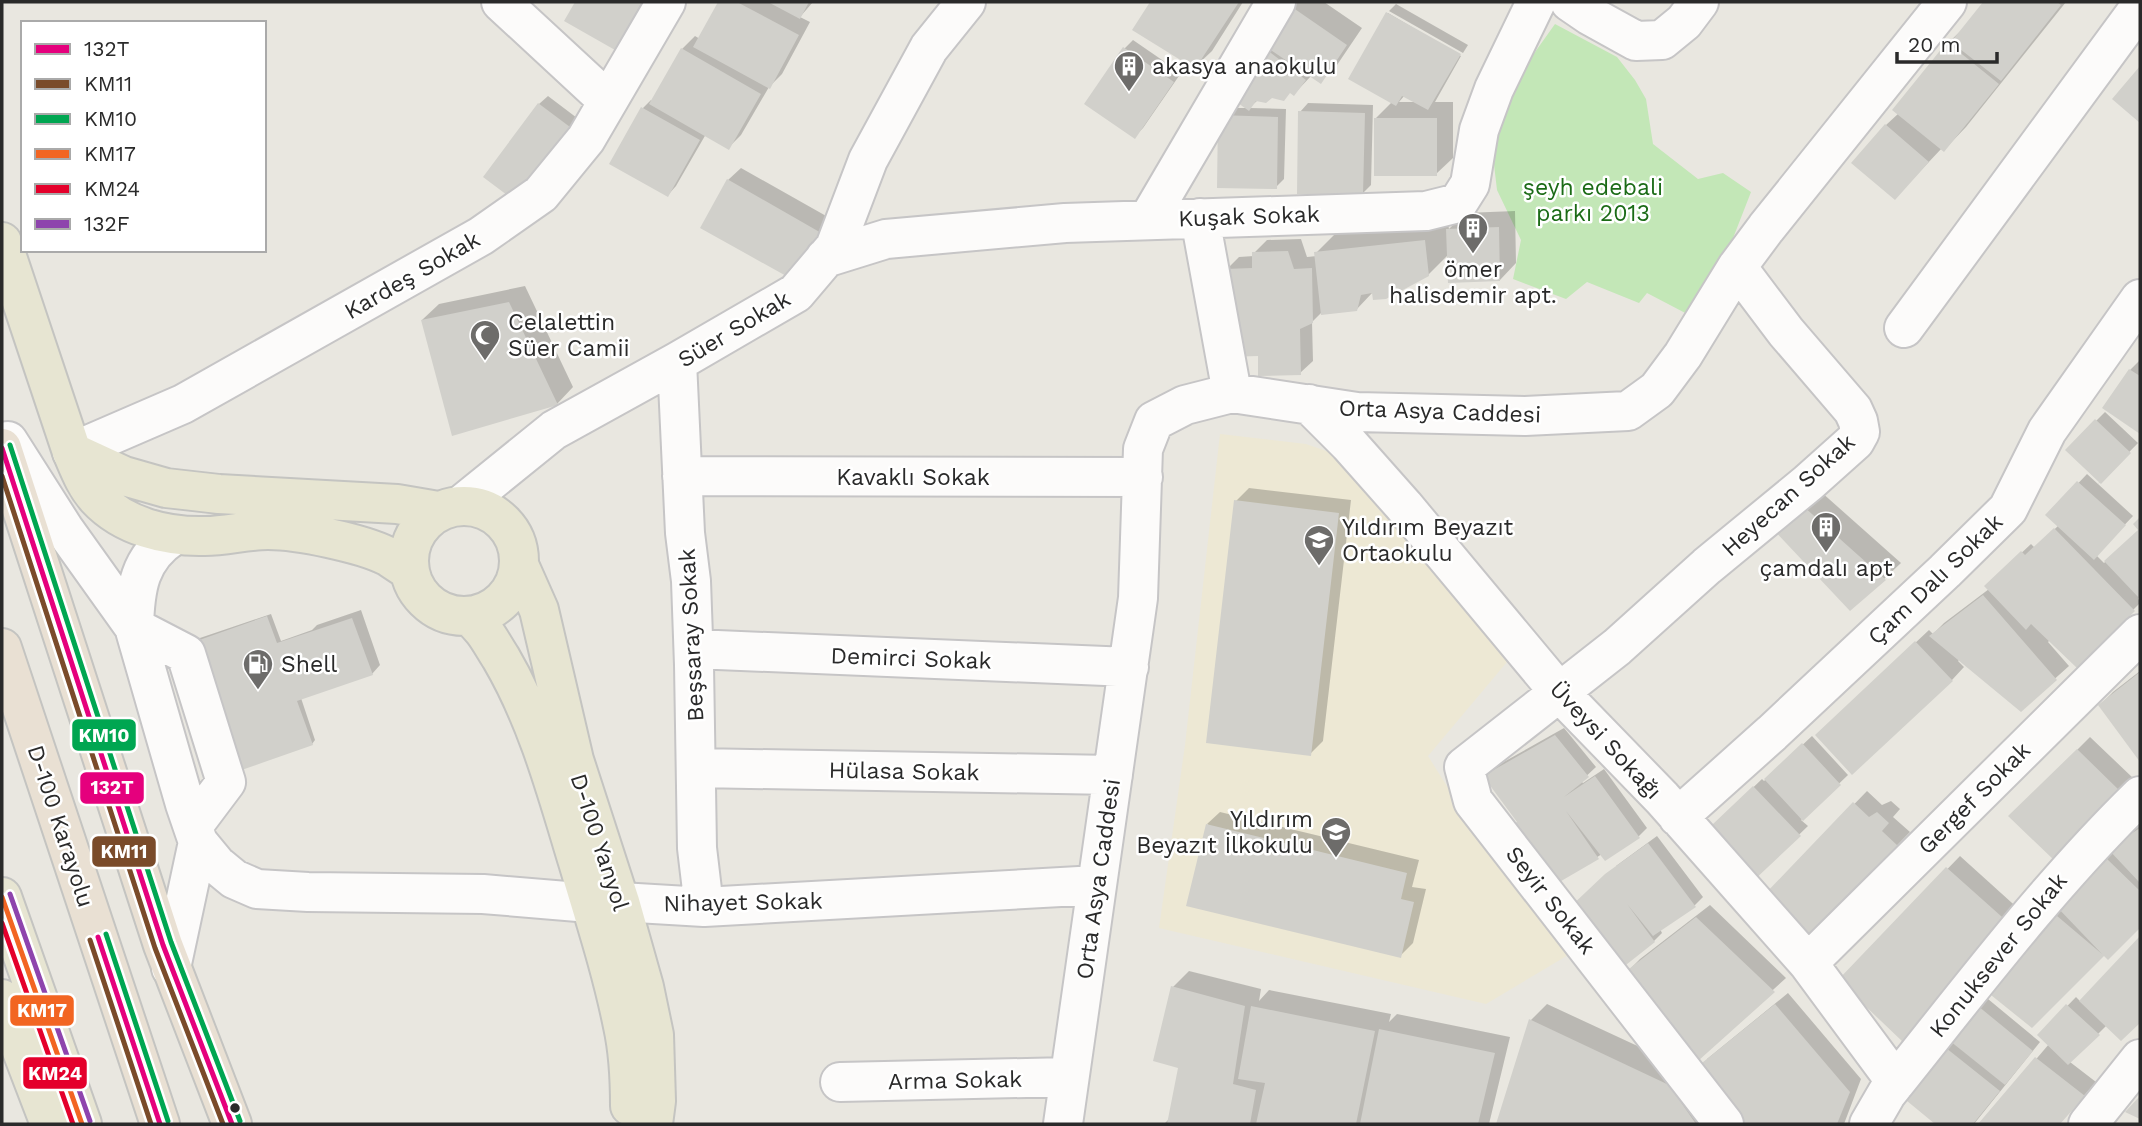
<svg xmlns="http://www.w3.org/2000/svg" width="2142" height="1126" font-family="'Work Sans',sans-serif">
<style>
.education{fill:#ede8d4}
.green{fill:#c3e7b7}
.shadow{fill:#0003;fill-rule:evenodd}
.building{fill:#d1d0cb}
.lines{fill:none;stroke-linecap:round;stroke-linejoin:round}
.minor-casing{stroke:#c6c5c6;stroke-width:42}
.major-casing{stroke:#c4c4c1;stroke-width:42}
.highway-casing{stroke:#c4c4c1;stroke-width:42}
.minor{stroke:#fcfbfa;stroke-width:38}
.major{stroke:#e7e5d2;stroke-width:38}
.highway{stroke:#e9e0d3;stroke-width:38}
.bus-1-casing{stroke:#fff;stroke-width:10}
.bus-2-casing{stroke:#fff;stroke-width:10}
.bus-3-casing{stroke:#fff;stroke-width:10}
.bus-4-casing{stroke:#fff;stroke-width:10}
.bus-5-casing{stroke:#fff;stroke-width:10}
.bus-6-casing{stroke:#fff;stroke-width:10}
.bus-1{stroke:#e5007d;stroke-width:5}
.bus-2{stroke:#7a4b2a;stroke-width:5}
.bus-3{stroke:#00a651;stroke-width:5}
.bus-4{stroke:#f26522;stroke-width:5}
.bus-5{stroke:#e4002b;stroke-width:5}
.bus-6{stroke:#8e44ad;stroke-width:5}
.bus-dot{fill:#2a2a2a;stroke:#fff;stroke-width:2.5}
.labels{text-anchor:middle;stroke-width:5;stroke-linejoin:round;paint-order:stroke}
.poi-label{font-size:23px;fill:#2a2a2a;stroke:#fff;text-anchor:start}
.park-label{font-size:23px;fill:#1b6b16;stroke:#fff}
.street-label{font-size:23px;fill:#2a2a2a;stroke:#fff}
.line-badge{stroke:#fff;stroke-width:2.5}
.badge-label{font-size:19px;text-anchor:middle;font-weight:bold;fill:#fff}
</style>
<rect width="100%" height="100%" fill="#e9e7e0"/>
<!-- education -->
<path class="education" d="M 1220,434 L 1306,444 L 1332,453 L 1358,473 L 1507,662 L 1428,756 L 1450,791 L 1575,951 L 1486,1004 L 1159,928 L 1185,745 Z"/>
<!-- green -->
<path class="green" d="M 1555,24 L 1617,57 L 1635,80 L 1646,99 L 1653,144 L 1698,179 L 1723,173 L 1751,192 L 1721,269 L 1691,316 L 1647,293 L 1639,303 L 1587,282 L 1566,299 L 1513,279 L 1521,240 L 1497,190 L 1491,139 L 1523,69 Z"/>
<!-- shadow -->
<path class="shadow" d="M 577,2 L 646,2 L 627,35 L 615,48 L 566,21 Z
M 720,2 L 813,2 L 800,17 L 810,22 L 782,74 L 769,87 L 741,135 L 729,147 L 706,134 L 676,186 L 668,195 L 643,108 L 651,100 L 653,101 L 682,49 L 695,36 L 700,39 Z
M 1152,2 L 1243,2 L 1212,51 L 1195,67 L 1134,29 Z
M 1294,2 L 1324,2 L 1362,28 L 1337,65 L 1321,81 L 1312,75 L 1294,94 L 1291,92 L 1258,100 L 1249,108 L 1286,109 L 1284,179 L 1276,187 L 1219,186 L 1229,108 L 1247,108 L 1229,95 Z
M 1986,2 L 2066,2 L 1966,127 L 1944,150 L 1942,148 L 1895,198 L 1886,125 L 1899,113 L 1948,43 L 1969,23 Z
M 1396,4 L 1468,45 L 1463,53 L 1389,11 Z
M 1388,13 L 1461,56 L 1435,102 L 1453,102 L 1453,158 L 1436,174 L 1376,118 L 1392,102 L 1351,79 ZM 1405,95 L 1416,102 L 1399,102 Z
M 1133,40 L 1181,73 L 1143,128 L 1134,137 L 1124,49 Z
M 548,96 L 581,121 L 527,193 L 539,104 Z
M 1308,103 L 1373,105 L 1371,185 L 1363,193 L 1300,112 Z
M 741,168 L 835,221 L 809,267 L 728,180 Z
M 1515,211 L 1516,263 L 1500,280 L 1449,254 L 1428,275 L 1373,292 L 1356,310 L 1321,313 L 1312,322 L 1313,361 L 1300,373 L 1259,354 L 1227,269 L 1239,257 L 1254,256 L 1254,253 L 1267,240 L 1301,239 L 1307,257 L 1317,256 L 1316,253 L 1339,230 L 1447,218 L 1449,229 L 1465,213 Z
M 525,286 L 573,387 L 557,404 L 422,320 L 439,304 Z
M 2140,360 L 2140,432 L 2105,408 L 2130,370 Z
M 2105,412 L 2138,443 L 2098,484 L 2133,516 L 2096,555 L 2104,563 L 2140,530 L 2135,524 L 2140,519 L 2140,596 L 2138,598 L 2140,603 L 2077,666 L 2050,640 L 2048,642 L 2069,666 L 2021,709 L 1960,659 L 1958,661 L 1964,667 L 1952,680 L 1830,723 L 1929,630 L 1933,634 L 1944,623 L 1989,589 L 1986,586 L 2031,544 L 2035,548 L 2059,525 L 2048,515 L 2087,474 L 2098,484 L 2100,481 L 2067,450 Z
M 1249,488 L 1351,500 L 1323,741 L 1310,754 L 1236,501 Z
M 1820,491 L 1901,563 L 1884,579 L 1774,528 Z
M 361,610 L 380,665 L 372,674 L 301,698 L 315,740 L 312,744 L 194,640 L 271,614 L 281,641 L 312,630 L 317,625 Z
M 2140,671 L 2140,759 L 2100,705 L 2113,692 Z
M 1564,728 L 1596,767 L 1581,781 L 1583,783 L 1604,769 L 1647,828 L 1639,836 L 1602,854 L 1557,882 L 1518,821 L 1485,776 L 1493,768 Z
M 1812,736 L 1848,775 L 1801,820 L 1808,826 L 1751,881 L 1714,825 L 1762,779 L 1764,781 Z
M 2090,737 L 2133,778 L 2055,858 L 2011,816 Z
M 1867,791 L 1882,805 L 1891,801 L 1900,809 L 1893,817 L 1910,832 L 1810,935 L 1767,894 Z
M 1220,812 L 1419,860 L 1412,887 L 1426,889 L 1413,943 L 1400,956 L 1207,824 Z
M 2140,826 L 2140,926 L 2108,958 L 2104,953 L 2032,1026 L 1983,987 L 2061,904 L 2113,852 L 2123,837 Z
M 1657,836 L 1703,897 L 1695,905 L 1660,929 L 1662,933 L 1654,941 L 1617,970 L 1616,866 Z
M 1960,856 L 2022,912 L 1840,980 Z
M 1710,905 L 1786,978 L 1698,1058 L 1627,972 L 1640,959 Z
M 2140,939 L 2140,1021 L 2121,1038 L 2107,1025 L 2070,1062 L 2096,1082 L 2059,1124 L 1981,1124 L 2049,1044 L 2039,1035 L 2076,997 L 2081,1002 Z
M 1189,971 L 1261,989 L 1259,1001 L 1269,990 L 1391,1014 L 1389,1022 L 1397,1014 L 1510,1037 L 1489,1124 L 1164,1124 L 1170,1118 L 1180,1067 L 1173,987 Z
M 1788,993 L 1861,1079 L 1844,1124 L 1737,1124 L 1707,1059 Z
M 1988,999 L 2040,1042 L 1974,1124 L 1937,1124 L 1903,1096 Z
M 1547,1004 L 1685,1068 L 1723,1124 L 1498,1124 L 1531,1020 Z"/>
<!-- building -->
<path class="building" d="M 575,2 L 642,2 L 615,50 L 564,21 Z
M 718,2 L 737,2 L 799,35 L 770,89 L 693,47 Z
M 768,2 L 809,2 L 800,19 Z
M 1150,2 L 1239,2 L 1195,69 L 1132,30 Z
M 1983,2 L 2057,2 L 2061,5 L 2001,81 L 1951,42 Z
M 1289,5 L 1347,45 L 1321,84 L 1262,44 Z
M 1386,12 L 1461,54 L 1428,110 L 1402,96 L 1396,106 L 1348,79 Z
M 1947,42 L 1999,84 L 1944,152 L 1892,110 Z
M 1123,47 L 1174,82 L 1135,139 L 1084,104 Z
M 1263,47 L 1306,80 L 1294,96 L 1290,93 L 1284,101 L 1272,98 L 1266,103 L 1256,101 L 1249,111 L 1227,95 Z
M 681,48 L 761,94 L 729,150 L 649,104 Z
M 2140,66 L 2140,123 L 2112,99 Z
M 538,103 L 574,130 L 519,204 L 483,177 Z
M 641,107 L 700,140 L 668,197 L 609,164 Z
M 1298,111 L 1365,113 L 1363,195 L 1297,194 Z
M 1218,115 L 1278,117 L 1277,189 L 1217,188 Z
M 1374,118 L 1437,118 L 1437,176 L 1374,176 Z
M 1885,124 L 1929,162 L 1895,200 L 1851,163 Z
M 727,179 L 823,234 L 797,282 L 700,228 Z
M 1499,227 L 1500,281 L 1448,283 L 1446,229 Z
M 1425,240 L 1429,276 L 1386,299 L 1373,300 L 1372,293 L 1361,295 L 1357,311 L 1321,315 L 1314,252 Z
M 1288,251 L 1294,269 L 1312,268 L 1313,323 L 1300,329 L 1301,375 L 1258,376 L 1258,356 L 1226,357 L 1225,269 L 1252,268 L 1252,252 Z
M 509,302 L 558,405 L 452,436 L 421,320 Z
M 2129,369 L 2140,376 L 2140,434 L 2102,408 Z
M 2095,419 L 2131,453 L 2101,484 L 2065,450 Z
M 2077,481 L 2126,525 L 2094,560 L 2045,515 Z
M 1234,500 L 1339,513 L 1311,756 L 1206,743 Z
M 1803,506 L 1886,580 L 1850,611 L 1772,528 Z
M 2140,517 L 2140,599 L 2104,561 L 2138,530 L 2133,524 Z
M 2054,528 L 2135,611 L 2077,668 L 2031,624 L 2026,630 L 1984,586 L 2021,551 L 2025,555 Z
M 1983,595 L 2057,680 L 2021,712 L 1929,636 Z
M 267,616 L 277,643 L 352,618 L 373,675 L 297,701 L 313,745 L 233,773 L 188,644 Z
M 1915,641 L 1953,681 L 1852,775 L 1815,735 Z
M 2140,672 L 2140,762 L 2098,705 Z
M 1555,735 L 1589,777 L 1564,797 L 1595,776 L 1640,838 L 1605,861 L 1566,811 L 1599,859 L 1556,884 L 1511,825 L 1517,822 L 1483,776 Z
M 1802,743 L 1841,785 L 1803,821 L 1764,779 Z
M 2077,749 L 2121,792 L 2055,861 L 2008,816 Z
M 1753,786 L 1801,836 L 1751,883 L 1711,843 L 1713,824 Z
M 1853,802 L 1869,817 L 1877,812 L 1889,823 L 1882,831 L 1898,846 L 1810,937 L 1765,894 Z
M 1206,824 L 1407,873 L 1401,899 L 1414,902 L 1401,958 L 1186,906 Z
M 2140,828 L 2140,883 L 2108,849 Z
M 1648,843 L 1696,907 L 1653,936 L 1627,904 L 1655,942 L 1617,972 L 1568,909 L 1605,874 Z
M 2105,857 L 2140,891 L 2140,928 L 2108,960 L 2104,956 L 2032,1028 L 1981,987 L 2050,910 L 2102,954 L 2056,906 Z
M 1946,867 L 2011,925 L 1903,1042 L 1838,980 Z
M 1696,917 L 1775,992 L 1698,1061 L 1625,972 Z
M 2140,936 L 2140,1023 L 2121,1041 L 2079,1001 Z
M 1171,986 L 1245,1006 L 1233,1084 L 1256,1090 L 1250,1124 L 1167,1124 L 1178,1068 L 1153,1061 Z
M 1775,1004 L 1850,1092 L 1837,1124 L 1735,1124 L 1692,1071 Z
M 2066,1004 L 2100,1035 L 2068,1065 L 2037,1035 Z
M 1251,1006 L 1375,1031 L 1356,1124 L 1256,1124 L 1265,1083 L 1238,1079 Z
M 1978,1006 L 2033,1051 L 2005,1085 L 1950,1041 Z
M 1529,1019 L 1669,1085 L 1696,1124 L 1496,1124 Z
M 1379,1029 L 1495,1053 L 1478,1124 L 1360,1124 Z
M 1936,1040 L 2000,1091 L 1973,1124 L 1935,1124 L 1901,1096 Z
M 2035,1057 L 2085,1096 L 2060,1124 L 1978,1124 Z
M 2140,1096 L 2140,1119 L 2125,1112 Z"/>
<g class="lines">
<!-- minor casing -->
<g class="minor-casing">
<path id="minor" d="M 501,2 L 608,101
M 1570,2 L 1589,15 L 1636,41 L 1662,40 L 1684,22 L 1699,2
M 1200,218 L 1232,393
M 1148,220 L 1276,2
M 825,258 L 886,239 L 1065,223 L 1426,211 L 1458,203 L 1470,184 L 1479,130 L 1494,89 L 1536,2
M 1904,328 L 2140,7
M 677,362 L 685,533 L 691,581 L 694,665 L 697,848 L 704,907
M 1309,404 L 1349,444 L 1404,506 L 1559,692 L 1662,798 L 1808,963 L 1896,1082
M 8,441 L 64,529 L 134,627 L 185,804 L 198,842 L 171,968
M 72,452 L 183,404 L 481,236 L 541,194 L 586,139 L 666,2
M 682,476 L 1143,477
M 460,506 L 554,430 L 677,362 L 796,293 L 835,247 L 868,160 L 929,48 L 966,2
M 173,536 C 139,558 135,589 134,627 L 186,654 L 226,782 L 193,826
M 694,649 L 1129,667
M 696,768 L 1113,775
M 1678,817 L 1772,733 L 1945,571 L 2008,509 L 2047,431 L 2140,299
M 198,842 L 217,865 L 234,879 L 257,889 L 308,892 L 483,894 L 590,903 L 620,902 L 704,907 L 1097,885
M 1808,963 L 2140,634
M 840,1082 L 1069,1077
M 1063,1124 L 1138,598 L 1143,449 L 1154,421 L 1185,405 L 1232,393 L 1357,412 L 1525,416 L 1628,411 L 1657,390 L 1683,355 L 1737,267 L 1766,228 L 1947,2
M 1724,1124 L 1473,801 L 1464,767 L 1617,647 L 1707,566 L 1808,483 L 1855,441 L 1860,432 L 1858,421 L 1853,410 L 1786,332 L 1737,267
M 1869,1124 L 1887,1093 C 1969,991 2047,887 2140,796
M 2088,1124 L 2140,1059"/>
</g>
<!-- major casing -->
<g class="major-casing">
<path id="major" d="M 2,242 L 72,452 C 79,468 85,485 97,498 C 124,527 167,537 205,536 C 226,536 247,530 268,530 C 298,530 361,543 387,556 C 395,561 402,566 410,571
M 72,452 L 124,476 L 166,488 L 219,494 L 397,504 L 438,511
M409 561a55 55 0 1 1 110 0a55 55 0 1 1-110 0Z
M 519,565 L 539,610 L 574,760 L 620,902 L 644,987 L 654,1035 L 656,1101 L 653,1124
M 469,616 C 485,629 490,641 501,658 C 538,721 557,793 578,862 C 594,916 612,971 623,1026 C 629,1053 630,1079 630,1106
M 2,897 L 82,1124
M 2,999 L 50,1124"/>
</g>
<!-- highway casing -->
<g class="highway-casing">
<path id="highway" d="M 2,448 L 163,945 L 232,1124
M 2,648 L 160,1124"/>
</g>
<!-- minor -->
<use href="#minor" class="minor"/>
<!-- major -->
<use href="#major" class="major"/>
<!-- highway -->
<use href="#highway" class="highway"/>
<!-- bus-1 casing -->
<g class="bus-1-casing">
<path id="bus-1" d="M 2,448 L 163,945 L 232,1124
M 98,937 L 160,1124"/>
</g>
<!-- bus-2 casing -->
<g class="bus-2-casing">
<path id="bus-2" d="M 2,476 L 155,948 L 223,1124
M 90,940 L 151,1124"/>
</g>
<!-- bus-3 casing -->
<g class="bus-3-casing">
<path id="bus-3" d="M 10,445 L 171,942 L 240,1121
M 106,934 L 168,1121"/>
</g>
<!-- bus-4 casing -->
<g class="bus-4-casing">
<path id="bus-4" d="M 2,897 L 82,1124"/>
</g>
<!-- bus-5 casing -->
<g class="bus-5-casing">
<path id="bus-5" d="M 2,923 L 73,1124"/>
</g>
<!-- bus-6 casing -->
<g class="bus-6-casing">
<path id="bus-6" d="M 10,894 L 90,1121"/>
</g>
<!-- bus-1 -->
<use href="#bus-1" class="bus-1"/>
<!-- bus-2 -->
<use href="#bus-2" class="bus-2"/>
<!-- bus-3 -->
<use href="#bus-3" class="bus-3"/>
<!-- bus-4 -->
<use href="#bus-4" class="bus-4"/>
<!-- bus-5 -->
<use href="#bus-5" class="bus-5"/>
<!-- bus-6 -->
<use href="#bus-6" class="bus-6"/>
</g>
<!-- icons -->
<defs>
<g id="building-pin" transform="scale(1.575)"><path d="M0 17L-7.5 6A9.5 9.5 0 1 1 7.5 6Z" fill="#6d6c6a" stroke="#fff"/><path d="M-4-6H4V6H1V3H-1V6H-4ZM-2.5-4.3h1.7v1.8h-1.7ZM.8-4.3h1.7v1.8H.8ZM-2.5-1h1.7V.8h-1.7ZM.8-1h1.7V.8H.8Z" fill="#fff"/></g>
<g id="mosque-pin" transform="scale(1.575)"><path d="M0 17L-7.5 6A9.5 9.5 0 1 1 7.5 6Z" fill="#6d6c6a" stroke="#fff"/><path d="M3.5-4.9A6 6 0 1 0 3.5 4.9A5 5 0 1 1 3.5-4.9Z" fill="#fff"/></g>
<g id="school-pin" transform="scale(1.575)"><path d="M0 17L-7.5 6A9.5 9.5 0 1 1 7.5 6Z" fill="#6d6c6a" stroke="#fff"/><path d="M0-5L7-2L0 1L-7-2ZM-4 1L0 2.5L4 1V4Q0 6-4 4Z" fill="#fff"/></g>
<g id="fuel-pin" transform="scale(1.575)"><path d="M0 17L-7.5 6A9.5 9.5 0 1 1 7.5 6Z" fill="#6d6c6a" stroke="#fff"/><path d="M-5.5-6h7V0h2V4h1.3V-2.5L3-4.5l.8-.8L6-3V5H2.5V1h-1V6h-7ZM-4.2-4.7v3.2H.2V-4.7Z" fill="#fff"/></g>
</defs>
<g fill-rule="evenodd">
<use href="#building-pin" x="1129" y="66"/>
<use href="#building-pin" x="1473" y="228"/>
<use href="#mosque-pin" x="485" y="335"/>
<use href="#building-pin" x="1826" y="527"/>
<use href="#school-pin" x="1319" y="540"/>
<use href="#fuel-pin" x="258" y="664"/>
<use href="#school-pin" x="1336" y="832"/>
</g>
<!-- markers -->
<circle class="bus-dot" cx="235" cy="1108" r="6"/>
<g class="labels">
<!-- poi labels -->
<g class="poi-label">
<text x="1152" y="74">akasya anaokulu</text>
<text x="1473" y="277" text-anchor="middle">ömer<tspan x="1473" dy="26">halisdemir apt.</tspan></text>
<text x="508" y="330">Celalettin<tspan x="508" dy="26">Süer Camii</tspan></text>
<text x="1342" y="535">Yıldırım Beyazıt<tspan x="1342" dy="26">Ortaokulu</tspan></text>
<text x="1826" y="576" text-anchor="middle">çamdalı apt</text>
<text x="281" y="672">Shell</text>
<text x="1313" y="827" text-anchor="end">Yıldırım<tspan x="1313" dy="26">Beyazıt İlkokulu</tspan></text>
</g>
<!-- park labels -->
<g class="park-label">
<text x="1593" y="195">şeyh edebali<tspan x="1593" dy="26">parkı 2013</tspan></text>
</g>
<!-- street labels -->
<g class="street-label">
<text transform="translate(1249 216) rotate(-2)" y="8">Kuşak Sokak</text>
<text transform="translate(412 275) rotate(-30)" y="8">Kardeş Sokak</text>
<text transform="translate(734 329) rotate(-31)" y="8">Süer Sokak</text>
<text transform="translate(1440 411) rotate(2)" y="8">Orta Asya Caddesi</text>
<text x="913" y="485">Kavaklı Sokak</text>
<text transform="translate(1788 495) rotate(-42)" y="8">Heyecan Sokak</text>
<text transform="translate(1935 579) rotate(-44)" y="8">Çam Dalı Sokak</text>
<text transform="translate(691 635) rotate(-93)" y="8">Beşsaray Sokak</text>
<text transform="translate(911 658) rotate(2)" y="8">Demirci Sokak</text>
<text transform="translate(1606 740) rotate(47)" y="8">Üveysi Sokağı</text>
<text transform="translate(904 771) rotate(1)" y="8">Hülasa Sokak</text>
<text transform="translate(1974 798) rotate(-45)" y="8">Gergef Sokak</text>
<text transform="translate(61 826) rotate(72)" y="8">D-100 Karayolu</text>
<text transform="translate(600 842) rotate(72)" y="8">D-100 Yanyol</text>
<text transform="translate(1098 879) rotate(-82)" y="8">Orta Asya Caddesi</text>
<text transform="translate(1551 900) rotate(52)" y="8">Seyir Sokak</text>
<text transform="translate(743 902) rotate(-1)" y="8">Nihayet Sokak</text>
<text transform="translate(1998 955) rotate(-51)" y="8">Konuksever Sokak</text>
<text transform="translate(955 1080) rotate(-1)" y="8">Arma Sokak</text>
</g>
</g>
<g class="line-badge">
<rect x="71" y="718" width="66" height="34" rx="7" fill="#00a651"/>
<rect x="79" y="771" width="66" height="34" rx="7" fill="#e5007d"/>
<rect x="91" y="835" width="66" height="33" rx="7" fill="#7a4b2a"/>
<rect x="9" y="994" width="66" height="33" rx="7" fill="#f26522"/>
<rect x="22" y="1056" width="66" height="34" rx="7" fill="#e4002b"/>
</g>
<g class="badge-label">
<text x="104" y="742">KM10</text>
<text x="112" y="794">132T</text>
<text x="124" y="858">KM11</text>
<text x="42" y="1017">KM17</text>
<text x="55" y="1080">KM24</text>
</g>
<!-- border -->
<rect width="2142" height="1126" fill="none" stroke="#2a2a2a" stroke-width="7"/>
<!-- legend -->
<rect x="21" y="21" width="245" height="231" fill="#ffffff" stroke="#aaaaaa" stroke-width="2"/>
<rect x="35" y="44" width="35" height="10" fill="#e5007d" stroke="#aaaaaa" stroke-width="2"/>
<text x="84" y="56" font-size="21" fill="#2a2a2a">132T</text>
<rect x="35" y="79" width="35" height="10" fill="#7a4b2a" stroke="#aaaaaa" stroke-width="2"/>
<text x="84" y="91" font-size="21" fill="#2a2a2a">KM11</text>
<rect x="35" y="114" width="35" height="10" fill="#00a651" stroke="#aaaaaa" stroke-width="2"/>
<text x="84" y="126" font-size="21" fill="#2a2a2a">KM10</text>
<rect x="35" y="149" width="35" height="10" fill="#f26522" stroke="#aaaaaa" stroke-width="2"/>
<text x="84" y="161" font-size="21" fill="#2a2a2a">KM17</text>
<rect x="35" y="184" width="35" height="10" fill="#e4002b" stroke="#aaaaaa" stroke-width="2"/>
<text x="84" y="196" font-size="21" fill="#2a2a2a">KM24</text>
<rect x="35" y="219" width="35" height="10" fill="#8e44ad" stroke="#aaaaaa" stroke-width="2"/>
<text x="84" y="231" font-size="21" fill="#2a2a2a">132F</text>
<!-- scale -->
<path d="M1897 52v10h100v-10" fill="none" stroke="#2a2a2a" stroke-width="3.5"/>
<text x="1908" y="52" font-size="21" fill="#2a2a2a" stroke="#ffffff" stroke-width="5" paint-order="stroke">20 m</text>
</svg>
